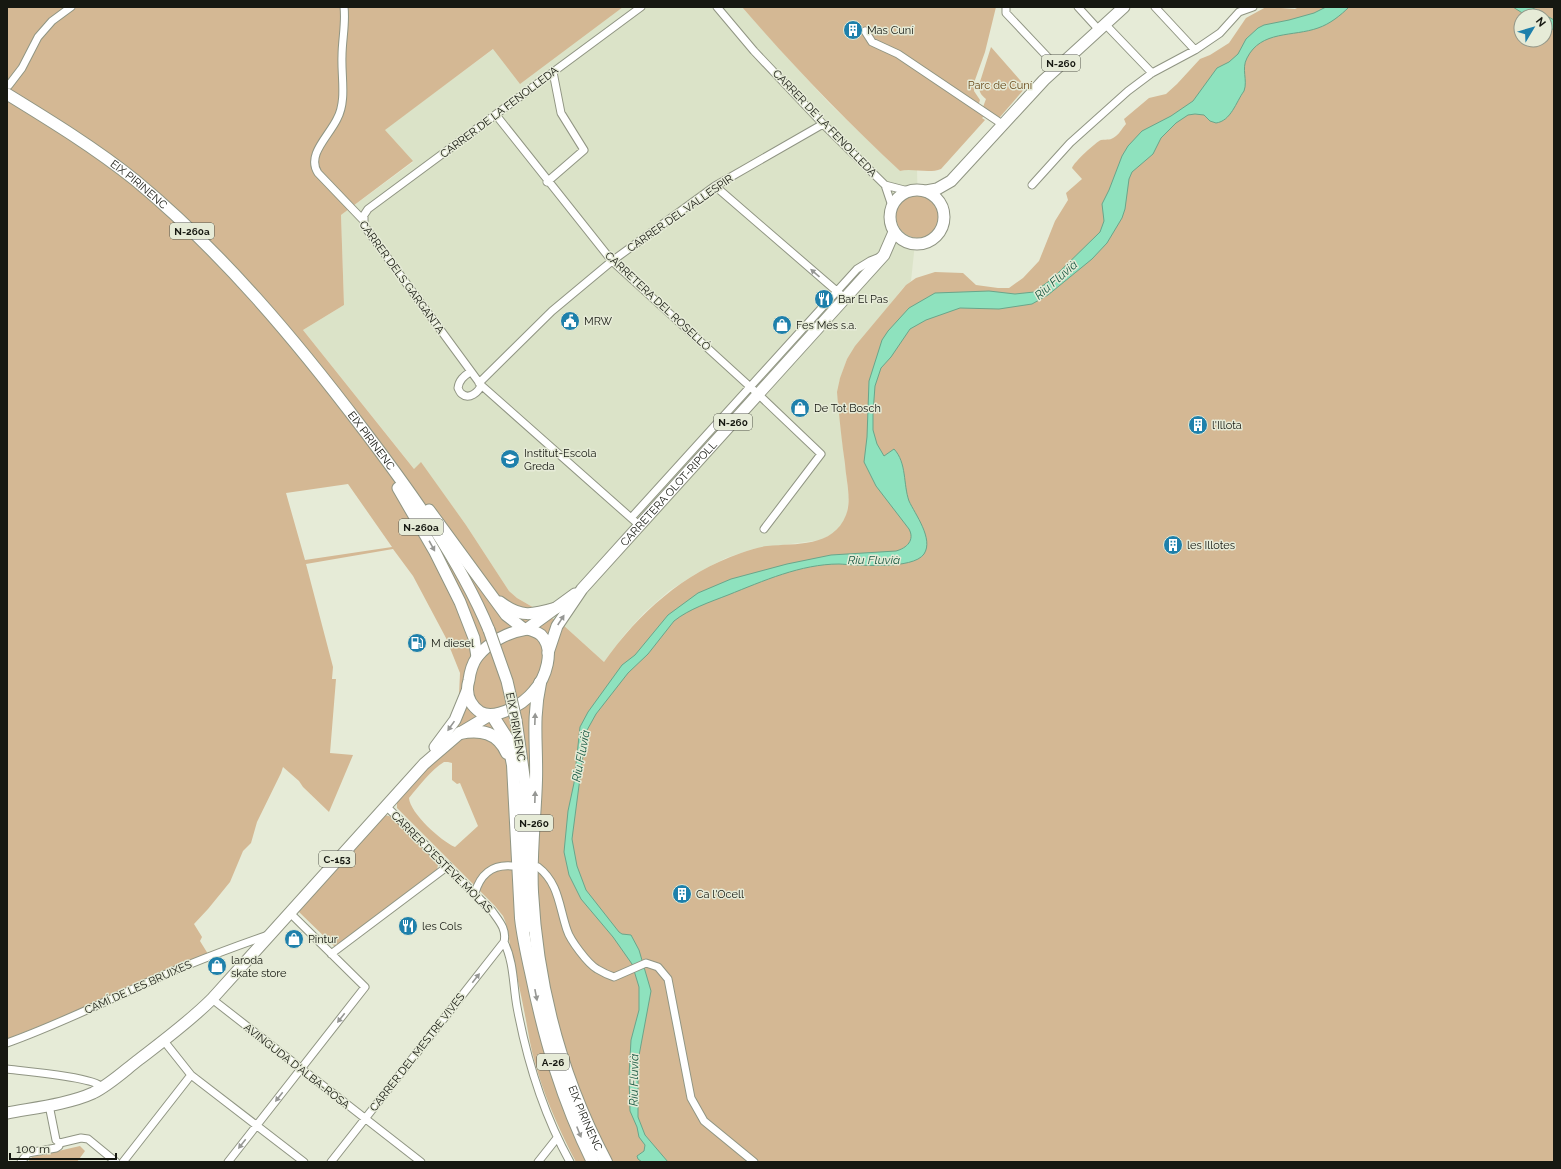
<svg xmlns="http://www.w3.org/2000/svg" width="1561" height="1169" font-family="Raleway,sans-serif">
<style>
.built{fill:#dbe3c8}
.green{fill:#d4b894;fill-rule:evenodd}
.water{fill:#8ee2be;stroke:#6aa58a}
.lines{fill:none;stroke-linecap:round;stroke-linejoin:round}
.minor-casing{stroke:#909583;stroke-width:9}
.primary-casing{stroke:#909583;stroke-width:13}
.motorway-casing{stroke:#909583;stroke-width:14}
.minor{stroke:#fff;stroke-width:7}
.primary{stroke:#fff;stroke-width:11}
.motorway{stroke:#fff;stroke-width:12}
.primary-bridge-casing{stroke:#909583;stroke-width:13;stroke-linecap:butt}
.primary-bridge{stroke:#fff;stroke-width:11}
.oneway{fill:#969794}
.labels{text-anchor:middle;stroke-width:3;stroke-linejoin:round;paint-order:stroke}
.shield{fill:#e6ebd7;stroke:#54574c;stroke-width:1}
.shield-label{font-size:10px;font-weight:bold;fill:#161811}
.poi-label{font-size:11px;fill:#161811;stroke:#e6ebd7;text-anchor:start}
.park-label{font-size:11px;fill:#684818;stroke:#e6ebd7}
.street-label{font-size:11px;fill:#161811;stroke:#e6ebd7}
.water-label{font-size:12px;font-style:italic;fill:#195b44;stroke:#e6ebd7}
</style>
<rect width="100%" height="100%" fill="#e6ebd7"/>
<!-- built -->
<path class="built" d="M 550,7 L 742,7 L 785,55 L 829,103 L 900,171 L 917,168 L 918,215 L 911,281 L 903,288 L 847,359 L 839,382 L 838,404 L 849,498 L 847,514 L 842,524 L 834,533 L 821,540 L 753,549 L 726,558 L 697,573 L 669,591 L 644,613 L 625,634 L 604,662 L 562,624 L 517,598 L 509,591 L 466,525 L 421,463 L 415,470 L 303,330 L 344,305 L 341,215 L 413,162 L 384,130 Z"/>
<!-- green -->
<path class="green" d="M 7,7 L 623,7 L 520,84 L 493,49 L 385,130 L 413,161 L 341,215 L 344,305 L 303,330 L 414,469 L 421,462 L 466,525 L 509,591 L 517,598 L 562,624 L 604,662 C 639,613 683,573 741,553 C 750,550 758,547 767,546 C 796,543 833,548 846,515 C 852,500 846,480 845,464 C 842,444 840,424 838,404 L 837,392 L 840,378 L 847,359 L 855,346 L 906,285 L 916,278 L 935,272 L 963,273 L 976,285 L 998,288 L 1009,288 L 1023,278 L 1039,261 L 1055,221 L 1068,200 L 1066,193 L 1082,179 L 1072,168 C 1074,162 1096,142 1101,140 C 1108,139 1110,141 1116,136 C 1120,133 1122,128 1126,124 L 1124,119 L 1149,98 L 1166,94 L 1177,84 L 1200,59 L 1210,55 L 1229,43 L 1246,18 L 1266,7 L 1295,9 L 1299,7 L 1554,7 L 1554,1162 L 576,1162 C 556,1124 537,1080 529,1037 C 524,1008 518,980 511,951 C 509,940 508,926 503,916 L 495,906 L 397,808 L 397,800 L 435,759 L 457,740 L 460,673 L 446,638 L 413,576 L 393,549 L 306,564 L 333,667 L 332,679 L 336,679 L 330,753 L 353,755 L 329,812 L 303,787 L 299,781 L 283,767 L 281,773 L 257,822 L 251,843 L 243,851 L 230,882 L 208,909 L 194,924 L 202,937 L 200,941 L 208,954 L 130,986 L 78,1011 L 7,1039 ZM 1521,16 L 1545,16 L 1545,40 L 1521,40 ZM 348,484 L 392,547 L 305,560 L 286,493 ZM 444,762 L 448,762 L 452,763 L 452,780 L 457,784 L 460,783 L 478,826 L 455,847 C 441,841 410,813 409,798 C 419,786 431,770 444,762 Z
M 742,7 L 996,7 L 985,52 L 975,80 L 974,91 L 980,100 L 977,109 L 985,115 L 982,118 L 985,120 L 941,169 C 929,174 912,168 900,171 C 844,119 792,65 742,7 Z
M 991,47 L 1026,87 L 1000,117 L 994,118 L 983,107 L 986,99 C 981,95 979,92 979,85 Z
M896 216a22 22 0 1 1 44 0a22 22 0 1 1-44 0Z
M 385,815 L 392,817 L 435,860 L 438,864 L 437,871 L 337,947 L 334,946 L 298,911 Z
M 80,1146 L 85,1151 L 77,1162 L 28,1162 L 32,1157 Z"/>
<!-- water -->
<path class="water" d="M 1326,7 L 1349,7 C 1341,15 1330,24 1318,28 C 1293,37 1261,30 1247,58 C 1241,69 1248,80 1244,91 C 1236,102 1231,121 1216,123 L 1210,121 L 1204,115 L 1195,114 L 1188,115 L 1176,123 L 1161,138 L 1153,154 L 1132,172 L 1129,179 L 1125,209 L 1122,218 L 1107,243 L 1092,259 L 1048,295 L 1032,304 L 999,309 L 960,308 L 926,320 L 910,329 L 891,357 L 881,368 L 875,386 L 873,413 L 873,430 L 877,444 L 884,456 L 894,449 C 907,463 903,484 909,501 C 915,514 934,539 924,554 C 913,570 857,565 839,564 C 801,564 763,581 728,595 C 710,602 689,609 674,621 L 648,654 L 628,673 L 596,714 L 586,732 L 572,839 L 577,866 L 586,890 L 619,932 L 622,934 L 631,935 L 639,950 L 651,991 L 638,1061 L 638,1117 L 645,1135 L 668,1162 L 642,1162 L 638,1159 L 637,1156 L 644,1151 L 645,1145 L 639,1137 L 637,1127 L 630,1111 L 629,1076 L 631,1040 L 639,1010 L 639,987 L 632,964 L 613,937 L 581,899 L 569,875 L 564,852 L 568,811 L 574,783 L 580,727 L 588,712 L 622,665 L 635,655 L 668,615 L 698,593 L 731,579 L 787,564 L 831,555 L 896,551 C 907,548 915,540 909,529 L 876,486 L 864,462 L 867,437 L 869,381 L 882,340 L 888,331 L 909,308 L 935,293 L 989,291 L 1015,294 L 1034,292 L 1052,279 L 1100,232 L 1104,221 L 1102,204 L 1109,190 L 1122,156 L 1128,146 L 1142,131 L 1171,116 L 1193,101 L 1217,68 L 1229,62 L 1238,54 L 1246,39 L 1258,28 L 1264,25 L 1289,20 L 1314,13 Z
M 1513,7 L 1531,7 L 1554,20 L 1554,30 L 1545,25 L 1545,16 L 1527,16 Z"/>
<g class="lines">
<!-- minor casing -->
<g class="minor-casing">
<path id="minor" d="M 344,7 C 346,23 342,40 342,56 C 341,76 347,101 337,119 C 329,136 306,155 318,173 L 364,221 L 365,227 L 481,385 L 639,525
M 717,7 L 754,51 L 823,124 L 885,185 L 892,206
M 1006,7 L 1006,13 L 1057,67
M 1078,7 L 1099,30
M 1155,7 L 1195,50
M 1105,24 L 1152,73
M 865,31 L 872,42 L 898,54 L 1002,124
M 9,85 L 22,68 L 38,37 L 52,21 L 71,7
M 496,115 L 612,261 L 758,394 L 821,454 L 764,529
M 547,182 L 584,150 L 561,113 L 553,72
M 885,185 L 908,191
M 1032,185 L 1070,143 L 1128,91 L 1152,73 L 1195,50 L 1220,33 L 1239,12 L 1253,7
M 715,186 L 840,294
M 364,221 L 364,215 L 368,209 L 641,7
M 470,372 C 464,376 459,380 458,388 C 459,390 460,393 462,394 C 469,400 479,392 481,385
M 479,383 L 552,311 L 612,261 L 715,186 L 823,124
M 631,518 L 857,269 L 870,261 L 880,257
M 538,867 C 559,883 559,907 567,930 C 570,940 588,964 597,969 C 602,972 608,975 614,977 L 646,963 L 658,967 L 668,979 L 691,1098 L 704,1121 L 754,1162
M 475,893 C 480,875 492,864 512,866
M 504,942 C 514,962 513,985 517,1007 C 527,1061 544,1115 570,1162
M 331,954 L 448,866
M 212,999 L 421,1162
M 164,1041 L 191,1075 L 304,1162
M 7,1043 C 49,1028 92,1008 133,989 C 177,968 222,951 268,935
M 7,1069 C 23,1071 94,1077 102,1087
M 49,1105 L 56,1140 L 60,1143 L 81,1138 L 88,1139 L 116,1162
M 21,1162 L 28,1153 L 56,1148 L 59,1146 L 60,1143
M 123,1162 L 191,1075
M 228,1162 L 365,987 L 289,912
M 331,1162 L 504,942 C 507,929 499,921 492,911 L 386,806
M 538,1162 L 557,1138"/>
</g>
<!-- primary casing -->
<g class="primary-casing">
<g id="primary">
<path id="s1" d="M 7,94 C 51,121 95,148 135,180 C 222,252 295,339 363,429 C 410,491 459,558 489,630"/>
<circle cx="917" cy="217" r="27"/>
<path d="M 926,191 L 937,189 L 951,181 L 1044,80 L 1124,7"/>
<path d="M 398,488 L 435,552 L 460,602 L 474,638 L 477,657"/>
<path d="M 429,510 L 506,615 L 524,629"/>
<path d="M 500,602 C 521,618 532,615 556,608"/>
<path d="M 527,629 C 531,630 537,632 541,635 C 556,650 545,679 534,691 C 525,702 513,709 500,713 C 493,715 487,716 480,712 C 469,704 465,693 469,680 C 470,672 473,663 477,657 C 489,642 508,632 527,629 Z"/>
<path d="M 527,629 L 575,594"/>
<path id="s2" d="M 548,653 L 557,626 L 582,589 L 884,255 L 894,232"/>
<path d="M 516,720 L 525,783 L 527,927"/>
<path d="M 435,747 L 455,720 L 467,691"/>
<path d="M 7,1113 C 33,1108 69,1104 93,1093 C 109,1085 123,1072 137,1061 C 163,1041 189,1022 212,999 L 424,764 L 460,733 L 490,715"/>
</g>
</g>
<!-- motorway casing -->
<g class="motorway-casing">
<g id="motorway">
<path id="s3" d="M 540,683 C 532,719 537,745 536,780 C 535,817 530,855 532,892 C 537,986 562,1079 606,1162"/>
<path d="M 492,715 L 508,740 L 513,765 L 521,918 C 523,936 527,954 531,972 C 545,1040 562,1099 593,1162"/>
<path d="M 460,733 C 480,729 498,732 507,753"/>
</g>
</g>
<!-- minor -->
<use href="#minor" class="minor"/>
<!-- primary -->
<use href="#primary" class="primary"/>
<!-- motorway -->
<use href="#motorway" class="motorway"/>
<!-- primary-bridge casing -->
<g class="primary-bridge-casing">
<path id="primary-bridge" d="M 489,630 L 507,681 L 516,720"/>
</g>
<!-- primary-bridge -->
<use href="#primary-bridge" class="primary-bridge"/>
</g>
<!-- one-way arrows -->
<defs><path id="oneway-solid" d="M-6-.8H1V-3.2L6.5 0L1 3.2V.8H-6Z"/></defs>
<g class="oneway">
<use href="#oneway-solid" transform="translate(815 273) rotate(-139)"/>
<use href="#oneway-solid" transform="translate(432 546) rotate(61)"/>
<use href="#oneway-solid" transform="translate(561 620) rotate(-57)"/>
<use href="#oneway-solid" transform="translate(535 719) rotate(-88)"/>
<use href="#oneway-solid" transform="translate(451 726) rotate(125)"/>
<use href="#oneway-solid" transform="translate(535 797) rotate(-88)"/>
<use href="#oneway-solid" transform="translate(476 978) rotate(-52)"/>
<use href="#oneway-solid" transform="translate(536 995) rotate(79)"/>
<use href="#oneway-solid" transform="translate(341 1018) rotate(128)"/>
<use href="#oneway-solid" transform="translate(279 1097) rotate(128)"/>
<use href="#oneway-solid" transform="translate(579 1132) rotate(68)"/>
<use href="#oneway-solid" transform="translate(242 1144) rotate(128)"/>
</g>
<!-- icons -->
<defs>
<g id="building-disc" transform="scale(1)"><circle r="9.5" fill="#1e80ab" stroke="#e6ebd7"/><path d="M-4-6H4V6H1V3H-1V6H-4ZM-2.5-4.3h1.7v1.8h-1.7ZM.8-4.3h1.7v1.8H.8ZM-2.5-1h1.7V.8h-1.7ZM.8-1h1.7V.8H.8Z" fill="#fff"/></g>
<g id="restaurant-disc" transform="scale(1)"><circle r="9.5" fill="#1e80ab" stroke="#e6ebd7"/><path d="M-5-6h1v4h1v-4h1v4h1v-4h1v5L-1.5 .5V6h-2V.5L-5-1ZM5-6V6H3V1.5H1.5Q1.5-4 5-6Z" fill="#fff"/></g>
<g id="civic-disc" transform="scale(1)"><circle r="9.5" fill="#1e80ab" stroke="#e6ebd7"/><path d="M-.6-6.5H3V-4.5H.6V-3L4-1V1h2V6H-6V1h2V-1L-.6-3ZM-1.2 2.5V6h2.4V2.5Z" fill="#fff"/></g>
<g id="shop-disc" transform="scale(1)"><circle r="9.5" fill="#1e80ab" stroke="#e6ebd7"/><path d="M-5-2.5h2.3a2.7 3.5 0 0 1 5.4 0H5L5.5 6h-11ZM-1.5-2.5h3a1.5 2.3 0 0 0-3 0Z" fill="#fff"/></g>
<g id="school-disc" transform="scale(1)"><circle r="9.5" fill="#1e80ab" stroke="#e6ebd7"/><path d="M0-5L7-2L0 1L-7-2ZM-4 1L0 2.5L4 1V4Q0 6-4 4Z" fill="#fff"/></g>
<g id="fuel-disc" transform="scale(1)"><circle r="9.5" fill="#1e80ab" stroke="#e6ebd7"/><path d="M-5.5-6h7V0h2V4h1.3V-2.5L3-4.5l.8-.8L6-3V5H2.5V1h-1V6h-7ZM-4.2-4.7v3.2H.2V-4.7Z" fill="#fff"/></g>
</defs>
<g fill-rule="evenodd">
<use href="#building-disc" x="853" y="30"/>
<use href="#restaurant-disc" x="824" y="299"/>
<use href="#civic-disc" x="570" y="321"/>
<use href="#shop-disc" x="782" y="325"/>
<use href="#shop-disc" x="800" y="408"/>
<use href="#building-disc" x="1198" y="425"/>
<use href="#school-disc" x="510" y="459"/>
<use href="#building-disc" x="1173" y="545"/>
<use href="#fuel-disc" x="417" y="643"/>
<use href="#building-disc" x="682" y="894"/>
<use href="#restaurant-disc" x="408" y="926"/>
<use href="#shop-disc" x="294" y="939"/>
<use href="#shop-disc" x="217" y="966"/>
</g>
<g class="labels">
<!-- shield labels -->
<g class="shield">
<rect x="1042" y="55" width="38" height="16" rx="3"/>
<rect x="170" y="223" width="44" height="16" rx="3"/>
<rect x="714" y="414" width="38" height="16" rx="3"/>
<rect x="399" y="519" width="44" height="16" rx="3"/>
<rect x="515" y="815" width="38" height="16" rx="3"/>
<rect x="319" y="851" width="36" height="16" rx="3"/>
<rect x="537" y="1054" width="32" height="16" rx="3"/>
</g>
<g class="shield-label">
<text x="1061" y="67">N-260</text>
<text x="192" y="235">N-260a</text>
<text x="733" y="426">N-260</text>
<text x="421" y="531">N-260a</text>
<text x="534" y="827">N-260</text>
<text x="337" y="863">C-153</text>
<text x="553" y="1066">A-26</text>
</g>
<!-- poi labels -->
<g class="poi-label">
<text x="867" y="34">Mas Cuní</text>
<text x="838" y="303">Bar El Pas</text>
<text x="584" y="325">MRW</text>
<text x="796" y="329">Fes Més s.a.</text>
<text x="814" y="412">De Tot Bosch</text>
<text x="1212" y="429">l'Illota</text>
<text x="524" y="457">Institut-Escola<tspan x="524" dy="13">Greda</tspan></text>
<text x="1187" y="549">les Illotes</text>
<text x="431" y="647">M diesel</text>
<text x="696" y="898">Ca l'Ocell</text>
<text x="422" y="930">les Cols</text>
<text x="308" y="943">Pintur</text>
<text x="231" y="964">laroda<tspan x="231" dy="13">skate store</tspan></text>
</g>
<!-- park labels -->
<g class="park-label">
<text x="1000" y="89">Parc de Cuní</text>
</g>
<!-- street labels -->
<g class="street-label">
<text transform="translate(499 112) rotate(-37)" y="4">CARRER DE LA FENOLLEDA</text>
<text transform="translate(825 123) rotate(46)" y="4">CARRER DE LA FENOLLEDA</text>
<text dy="4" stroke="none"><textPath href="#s1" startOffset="160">EIX PIRINENC</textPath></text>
<text transform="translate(680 213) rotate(-35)" y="4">CARRER DEL VALLESPIR</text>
<text transform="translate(402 277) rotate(54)" y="4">CARRER DELS GARGANTA</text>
<text transform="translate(658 301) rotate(43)" y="4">CARRETERA DEL ROSELLÓ</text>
<text dy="4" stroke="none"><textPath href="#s1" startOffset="507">EIX PIRINENC</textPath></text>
<text dy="4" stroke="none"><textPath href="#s2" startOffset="202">CARRETERA OLOT-RIPOLL</textPath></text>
<text transform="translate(516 727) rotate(80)" y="4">EIX PIRINENC</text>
<text transform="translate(442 862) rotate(45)" y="4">CARRER D'ESTEVE MOLAS</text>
<text transform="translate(138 987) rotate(-24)" y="4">CAMÍ DE LES BRUIXES</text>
<text transform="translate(417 1052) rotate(-52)" y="4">CARRER DEL MESTRE VIVES</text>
<text transform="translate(297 1066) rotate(38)" y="4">AVINGUDA D'ALBA-ROSA</text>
<text dy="4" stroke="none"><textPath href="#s3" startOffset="443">EIX PIRINENC</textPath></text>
</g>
<!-- water labels -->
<g class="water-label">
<text transform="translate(1056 280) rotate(-41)" y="4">Riu Fluvià</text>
<text x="874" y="564">Riu Fluvià</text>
<text transform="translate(581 756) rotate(-79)" y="4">Riu Fluvià</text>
<text transform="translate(634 1080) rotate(-89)" y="4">Riu Fluvià</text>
</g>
</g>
<!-- border -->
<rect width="1561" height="1169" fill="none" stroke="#161811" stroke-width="16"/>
<!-- north arrow -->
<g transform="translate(1533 28) rotate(52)"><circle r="19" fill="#e6ebd7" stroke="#939788"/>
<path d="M0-3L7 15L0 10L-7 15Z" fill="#1e80ab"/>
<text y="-6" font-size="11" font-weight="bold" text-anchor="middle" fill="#161811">N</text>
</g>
<!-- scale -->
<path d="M10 1153v6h106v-6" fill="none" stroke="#161811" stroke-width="2"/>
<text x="16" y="1153" font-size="12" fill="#161811" stroke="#e6ebd7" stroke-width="3" paint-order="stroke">100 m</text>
</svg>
